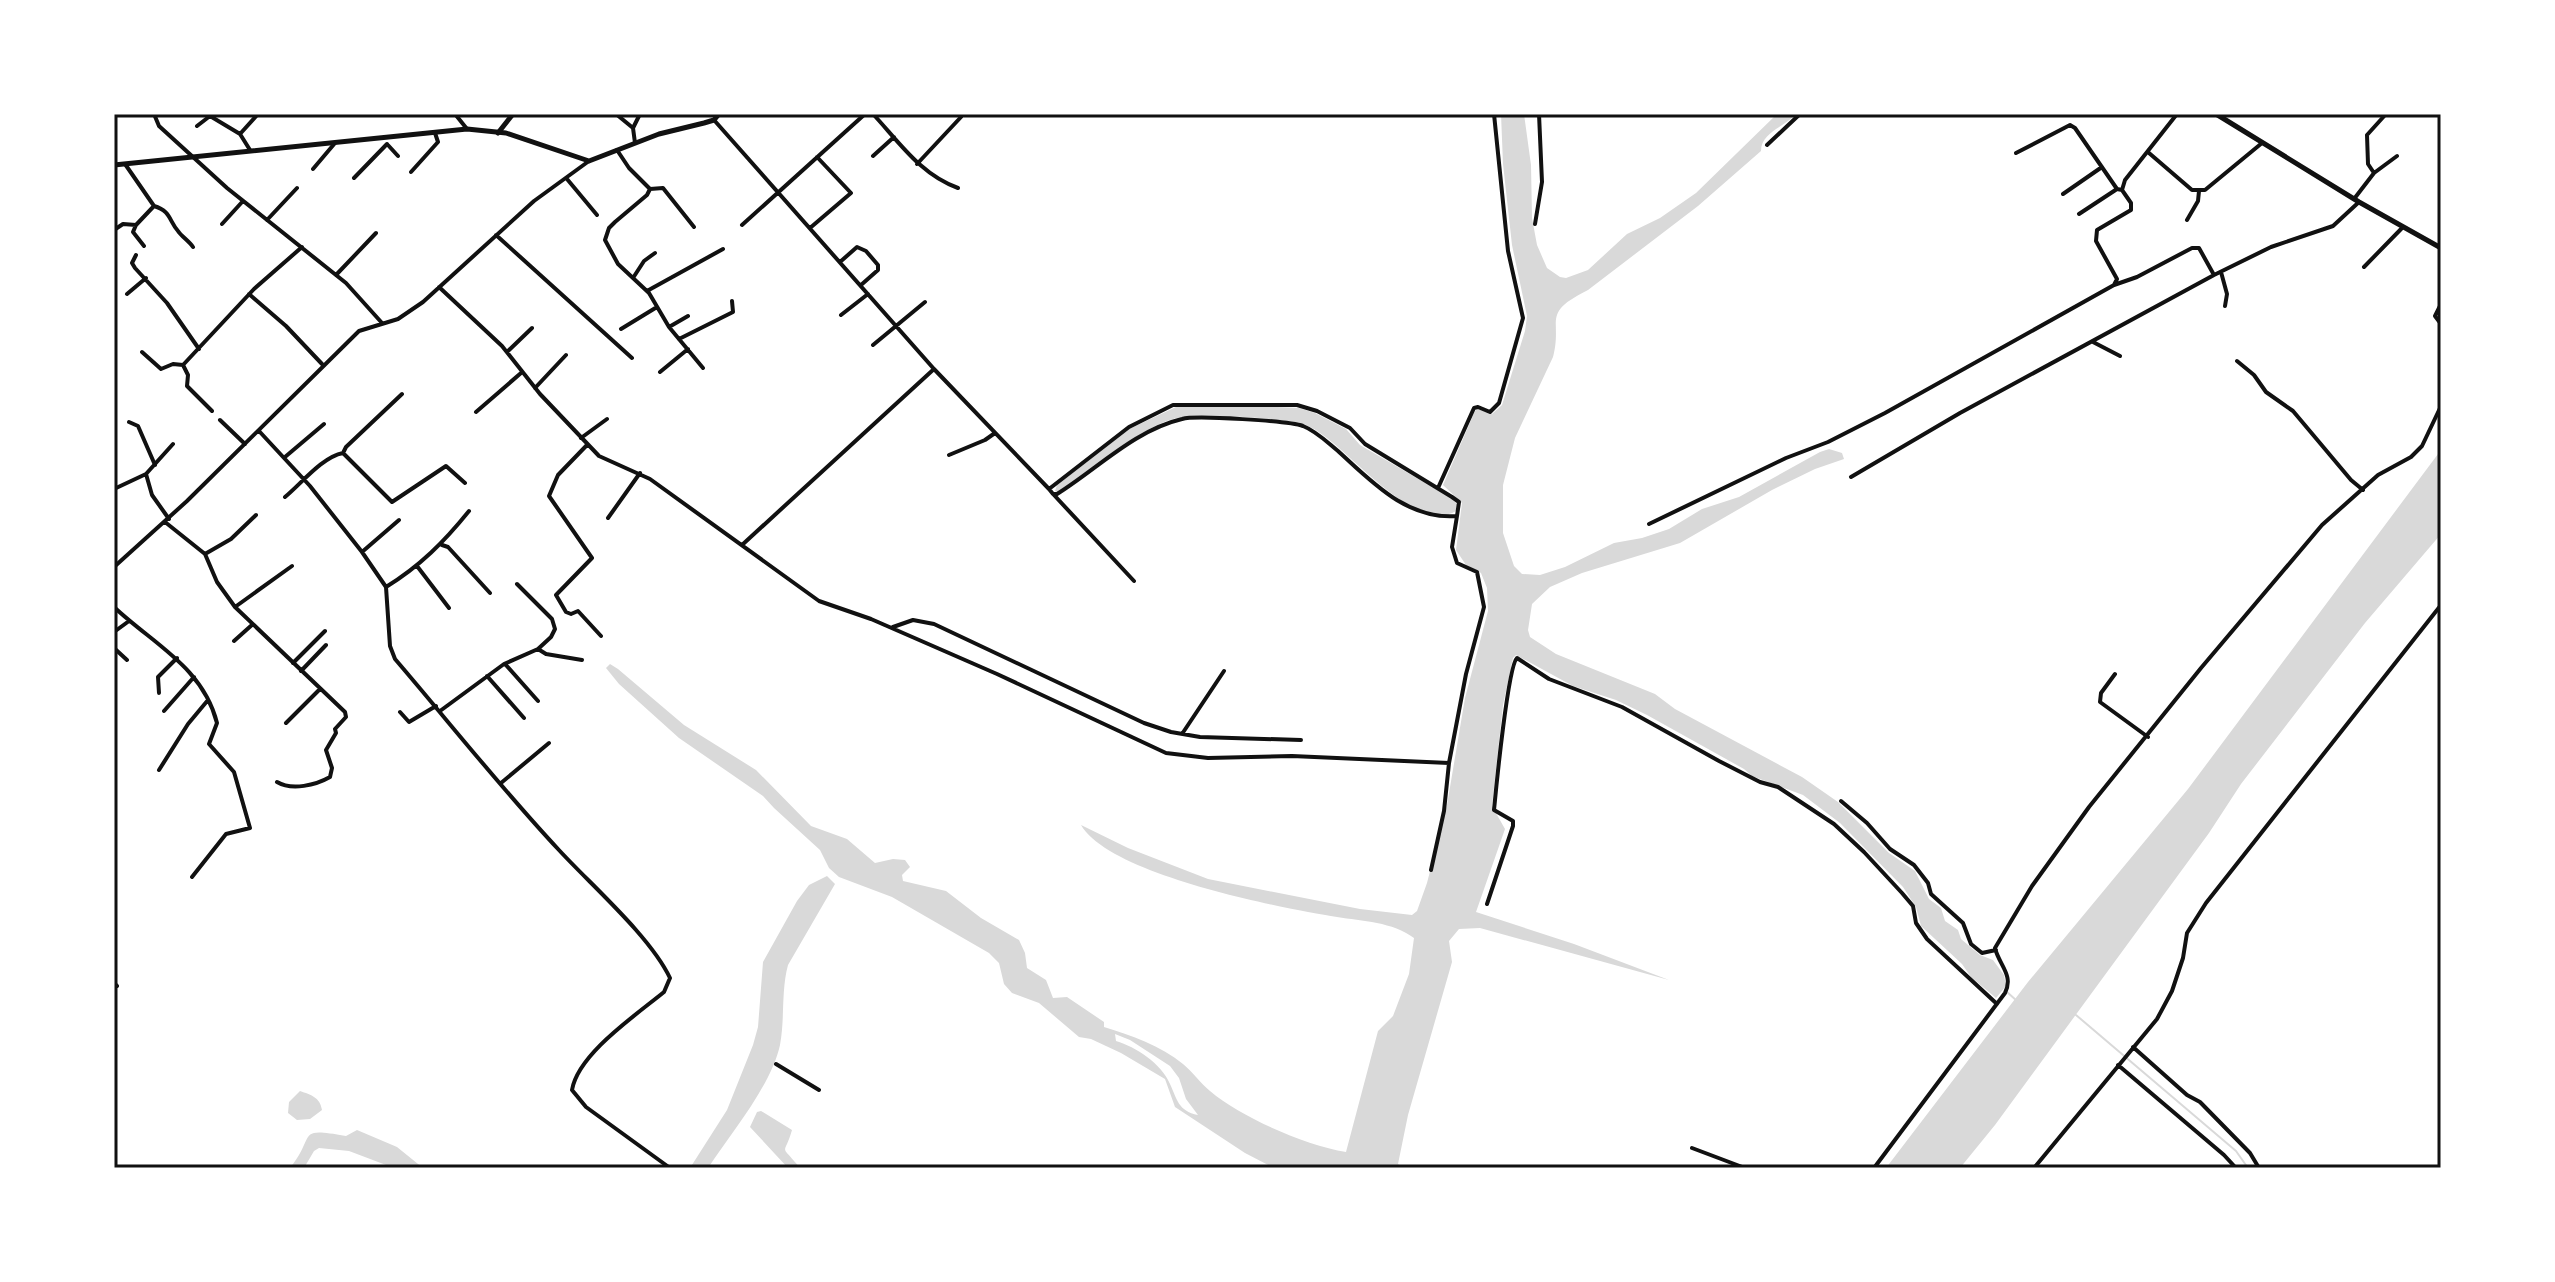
<svg xmlns="http://www.w3.org/2000/svg" width="2555" height="1282" font-family="Rubik,sans-serif">
<style>
.water{fill:#d9d9d9;fill-rule:evenodd}
.lines{fill:none;stroke-linecap:round;stroke-linejoin:round}
.stream{stroke:#d9d9d9;stroke-width:2}
.minor{stroke:#111;stroke-width:4}
.tertiary{stroke:#111;stroke-width:5}
.secondary{stroke:#111;stroke-width:5}
.neatline{fill:none;stroke:#111;stroke-width:3}
</style>
<rect width="100%" height="100%" fill="#fff"/>
<!-- water -->
<path class="water" d="M 1501,114 L 1524,114 L 1531,165 L 1532,218 L 1537,245 L 1547,268 L 1560,277 L 1566,278 L 1588,270 L 1627,234 L 1660,218 L 1696,193 L 1777,114 L 1796,114 C 1785,127 1761,132 1761,151 L 1698,206 L 1588,290 C 1540,314 1563,319 1553,357 L 1515,438 L 1503,485 L 1503,533 L 1514,566 L 1522,574 L 1540,575 L 1565,567 L 1614,543 L 1642,538 L 1669,529 L 1702,509 L 1739,497 L 1820,452 L 1829,449 L 1842,453 L 1844,459 L 1815,469 L 1772,490 L 1680,543 L 1582,573 L 1550,587 L 1532,604 L 1528,630 L 1530,637 L 1556,654 L 1655,694 L 1675,709 L 1802,777 L 1838,802 L 1889,853 L 1915,871 L 1929,899 L 1941,908 L 1945,921 L 1958,930 L 1961,939 L 1980,955 L 1993,960 L 2004,975 L 2006,986 L 1996,998 L 1971,977 L 1962,964 L 1921,926 L 1916,907 L 1903,887 L 1840,823 L 1803,795 L 1752,776 L 1744,769 L 1647,715 L 1616,700 L 1573,686 L 1516,655 L 1513,658 L 1503,705 L 1492,806 L 1505,829 L 1476,912 L 1574,944 L 1669,980 L 1480,928 L 1459,929 L 1449,941 L 1452,962 L 1408,1115 L 1398,1164 L 1403,1168 L 1274,1168 L 1245,1153 L 1175,1107 L 1165,1079 L 1121,1053 L 1091,1039 L 1079,1037 L 1039,1003 L 1012,993 L 1004,984 L 999,963 L 989,953 L 892,897 L 839,877 L 829,868 L 820,850 L 774,808 L 763,796 L 679,738 L 619,684 L 606,668 L 610,664 L 618,669 L 684,725 L 756,770 L 811,826 L 847,839 L 875,863 L 893,859 L 905,860 L 910,867 L 902,875 L 903,881 L 946,891 L 981,918 L 1019,940 L 1025,953 L 1027,968 L 1046,980 L 1053,998 L 1067,997 L 1104,1022 L 1104,1027 C 1131,1035 1161,1046 1183,1064 C 1193,1072 1200,1083 1210,1091 C 1242,1118 1305,1145 1346,1152 L 1378,1031 L 1393,1016 L 1409,974 L 1414,938 C 1393,922 1362,921 1337,917 C 1281,908 1110,875 1081,825 L 1128,848 L 1208,879 L 1360,909 L 1412,915 L 1417,911 L 1427,883 L 1447,805 L 1465,698 L 1488,611 L 1487,588 L 1481,573 L 1466,565 L 1456,550 L 1462,503 L 1443,485 L 1475,411 L 1478,409 L 1492,414 L 1502,405 L 1525,331 L 1527,316 L 1512,245 L 1503,164 ZM 1115,1034 L 1130,1040 L 1170,1066 L 1179,1078 L 1186,1099 L 1198,1115 C 1178,1111 1177,1099 1170,1084 C 1161,1063 1136,1047 1116,1041 Z
M 1176,407 L 1277,407 L 1299,408 L 1315,413 L 1346,429 L 1360,445 L 1451,498 L 1457,504 L 1456,511 C 1413,536 1346,444 1310,427 C 1290,417 1205,414 1182,417 C 1145,422 1091,471 1058,492 L 1055,491 L 1057,485 L 1129,429 Z
M 2441,450 L 2441,534 L 2365,623 L 2241,784 L 2209,833 L 1995,1125 L 1960,1168 L 1886,1168 L 2028,982 L 2188,789 Z
M 827,876 L 835,884 L 788,965 C 781,991 785,1018 780,1045 C 771,1086 731,1133 708,1168 L 690,1168 L 727,1110 L 753,1045 L 758,1027 L 763,962 L 797,901 L 809,885 Z
M 300,1091 C 311,1095 320,1097 322,1110 L 310,1119 L 297,1120 L 288,1113 L 289,1102 Z
M 761,1111 L 792,1130 C 784,1158 779,1142 800,1168 L 788,1168 L 750,1127 L 757,1112 Z
M 357,1130 L 397,1147 L 423,1168 L 394,1168 L 349,1151 L 319,1148 L 314,1151 L 304,1168 L 290,1168 C 317,1135 294,1127 346,1136 Z"/>
<g class="lines">
<!-- stream -->
<path class="stream" d="M 2007,992 L 2017,1001
M 2076,1015 L 2236,1151 L 2248,1168"/>
<!-- minor -->
<path class="minor" d="M 154,114 L 159,126 L 227,188 L 346,283 L 382,323
M 455,114 L 467,129
M 616,114 L 633,128
M 873,114 C 899,142 921,175 958,188
M 714,120 L 934,369 L 1049,489 L 1129,427 L 1173,405 L 1297,405 L 1317,411 L 1350,428 L 1365,444 L 1452,497 L 1459,502 L 1457,516 C 1407,520 1372,482 1338,451 C 1327,442 1316,431 1303,426 C 1289,421 1196,415 1182,419 C 1135,430 1097,469 1057,494 L 1053,494 L 1049,489
M 197,126 L 210,116 L 240,134 L 250,150
M 240,134 L 258,114
M 635,143 L 633,128 L 640,114
M 387,144 L 398,156
M 1767,145 L 1800,114
M 617,150 L 629,168 L 650,189 L 647,195 L 615,222 L 609,228 L 605,240 L 618,264 L 649,293 L 669,327 L 703,368
M 2016,153 L 2070,125 L 2075,128 L 2117,189 L 2122,190
M 2149,153 L 2192,190 L 2205,190 L 2262,143
M 873,156 L 894,137
M 917,164 L 961,117
M 313,169 L 335,143
M 411,172 L 438,142 L 435,133
M 2374,173 L 2368,164 L 2367,135 L 2386,114
M 354,178 L 387,144
M 567,179 L 597,215
M 650,189 L 663,188 L 694,227
M 2063,194 L 2102,167
M 2354,199 L 2374,173 L 2397,156
M 154,206 C 171,211 169,221 178,231 C 181,236 189,241 193,247
M 2079,214 L 2117,189
M 267,220 L 297,188
M 2187,220 L 2198,201 L 2199,191
M 222,224 L 243,201
M 1535,224 L 1542,182 L 1539,114
M 136,225 L 133,232 L 144,246
M 742,225 L 865,114
M 810,228 L 851,193 L 817,157
M 114,230 L 123,224 L 136,225 L 154,206 L 125,164
M 496,235 L 632,358
M 136,255 L 132,263 L 135,268 L 167,303 L 199,349
M 840,262 L 857,247 L 866,251 L 878,265 L 878,270 L 861,285
M 2364,267 L 2403,227
M 2221,272 L 2227,294 L 2225,306
M 336,275 L 376,233
M 633,278 L 644,261 L 655,253
M 2114,285 L 2137,277 L 2192,248 L 2199,248 L 2214,275
M 439,287 L 502,346 L 540,394 L 599,456 L 650,479 L 819,601 L 871,619 L 997,674 L 1166,753 L 1208,758 L 1292,756 L 1449,763
M 647,291 L 723,249
M 127,294 L 146,278
M 249,294 L 286,326 L 322,364
M 2441,304 L 2435,316 L 2441,324
M 841,315 L 868,294
M 669,327 L 688,316
M 621,329 L 657,307
M 679,339 L 733,312 L 732,301
M 2093,342 L 2120,356
M 873,345 L 925,302
M 142,352 L 161,369 L 173,364 L 183,365
M 507,352 L 532,328
M 2237,361 L 2254,375 L 2266,392 L 2293,411 L 2351,480 L 2363,490
M 660,372 L 688,349
M 535,388 L 566,355
M 212,411 L 187,386 L 188,375 L 183,365 L 254,289 L 302,247
M 476,412 L 521,373
M 220,420 L 245,444
M 129,422 L 138,426 L 155,465
M 259,431 L 310,486 L 362,552 L 386,587 L 390,646 L 395,659 C 449,722 501,788 558,849 C 591,885 650,936 670,978 L 664,992 C 636,1015 578,1054 572,1090 L 586,1107 L 670,1168
M 581,438 L 607,419
M 587,445 L 558,475 L 549,496 L 592,558 L 556,595 L 566,612 L 571,614 L 578,611 L 601,636
M 343,453 L 346,447 L 402,394
M 949,455 L 985,440 L 995,433
M 285,457 L 324,424
M 146,474 L 173,444
M 1851,477 L 1960,413 L 2214,275 L 2271,247 L 2333,226 L 2359,202
M 1438,488 L 1474,408 L 1478,407 L 1490,412 L 1499,403 L 1523,318 L 1508,251 L 1494,114
M 114,489 L 146,474 L 152,495 L 169,519
M 1054,495 L 1134,581
M 285,497 C 301,484 322,457 343,453 L 392,502 L 446,466 L 465,483
M 608,518 L 640,473
M 165,522 L 205,554 L 217,582 L 235,607 L 345,712 L 346,717 L 335,729 L 336,733 L 326,750 L 332,768 L 330,777 C 316,785 292,791 277,782
M 1649,524 L 1786,458 L 1828,442 L 1885,413 L 2114,285 L 2117,279 L 2096,241 L 2097,230 L 2131,210 L 2131,203 L 2122,190 L 2125,180 L 2177,114
M 442,545 L 448,547 L 490,593
M 742,545 L 934,369
M 362,552 L 399,520
M 205,554 L 231,539 L 256,515
M 417,566 L 449,608
M 114,567 L 187,501 L 359,331 L 398,319 L 423,302 L 534,201 L 589,161
M 386,587 C 420,566 444,542 469,511
M 114,607 C 153,644 203,667 217,723 L 209,744 L 234,772 L 250,828 L 226,834 L 192,877
M 235,607 L 292,566
M 893,627 L 913,620 L 934,624 L 1144,723 L 1171,732 L 1200,737 L 1301,740
M 114,632 L 129,621
M 234,641 L 253,624
M 114,648 L 127,660
M 538,649 L 546,654 L 582,660
M 293,663 L 325,631
M 505,664 L 538,701
M 301,671 L 326,645
M 2115,674 L 2101,693 L 2100,702 L 2148,737
M 487,676 L 524,718
M 159,693 L 158,677 L 177,658
M 164,711 L 194,677
M 440,711 L 504,664 L 538,649 L 551,637 L 555,629 L 552,619 L 517,584
M 400,712 L 409,722 L 436,706
M 286,723 L 320,689
M 1182,734 L 1224,671
M 159,770 L 188,724 L 208,700
M 501,783 L 549,743
M 1841,801 L 1867,823 L 1890,849 L 1914,865 L 1928,883 L 1931,894 L 1963,923 L 1971,944 L 1982,953 L 1996,950
M 1431,870 L 1444,811 L 1449,763 L 1466,674 L 1484,607 L 1477,572 L 1457,563 L 1452,547 L 1457,516
M 1487,904 L 1513,826 L 1513,821 L 1494,810 C 1496,789 1508,666 1517,658 L 1549,679 L 1622,707 L 1719,761 L 1760,782 L 1778,787 L 1834,824 L 1864,852 L 1902,893 L 1913,906 L 1916,923 L 1927,939 L 1997,1004
M 114,983 L 117,986
M 2133,1047 L 2187,1095 L 2200,1102 L 2250,1153 L 2259,1168
M 776,1064 L 819,1090
M 2118,1065 L 2224,1155 L 2236,1168
M 1692,1148 L 1745,1168
M 1874,1168 L 2005,993 C 2014,975 1999,965 1995,948 L 2032,886 L 2089,807 L 2201,668 L 2322,525 L 2378,475 L 2411,457 L 2422,446 L 2441,406
M 2034,1168 L 2157,1019 L 2172,991 L 2183,958 L 2187,933 L 2206,903 L 2441,605"/>
<!-- tertiary -->
<path class="tertiary" d="M 498,133 L 513,114"/>
<!-- secondary -->
<path class="secondary" d="M 2216,114 L 2359,202 L 2441,248
M 114,165 L 467,129 L 506,133 L 589,161 L 659,134 L 704,123 L 714,120 L 719,114"/>
</g>
<!-- border -->
<rect width="2555" height="1282" fill="none" stroke="#ffffff" stroke-width="232"/>
<rect x="116" y="116" width="2323" height="1050" class="neatline"/>
</svg>
